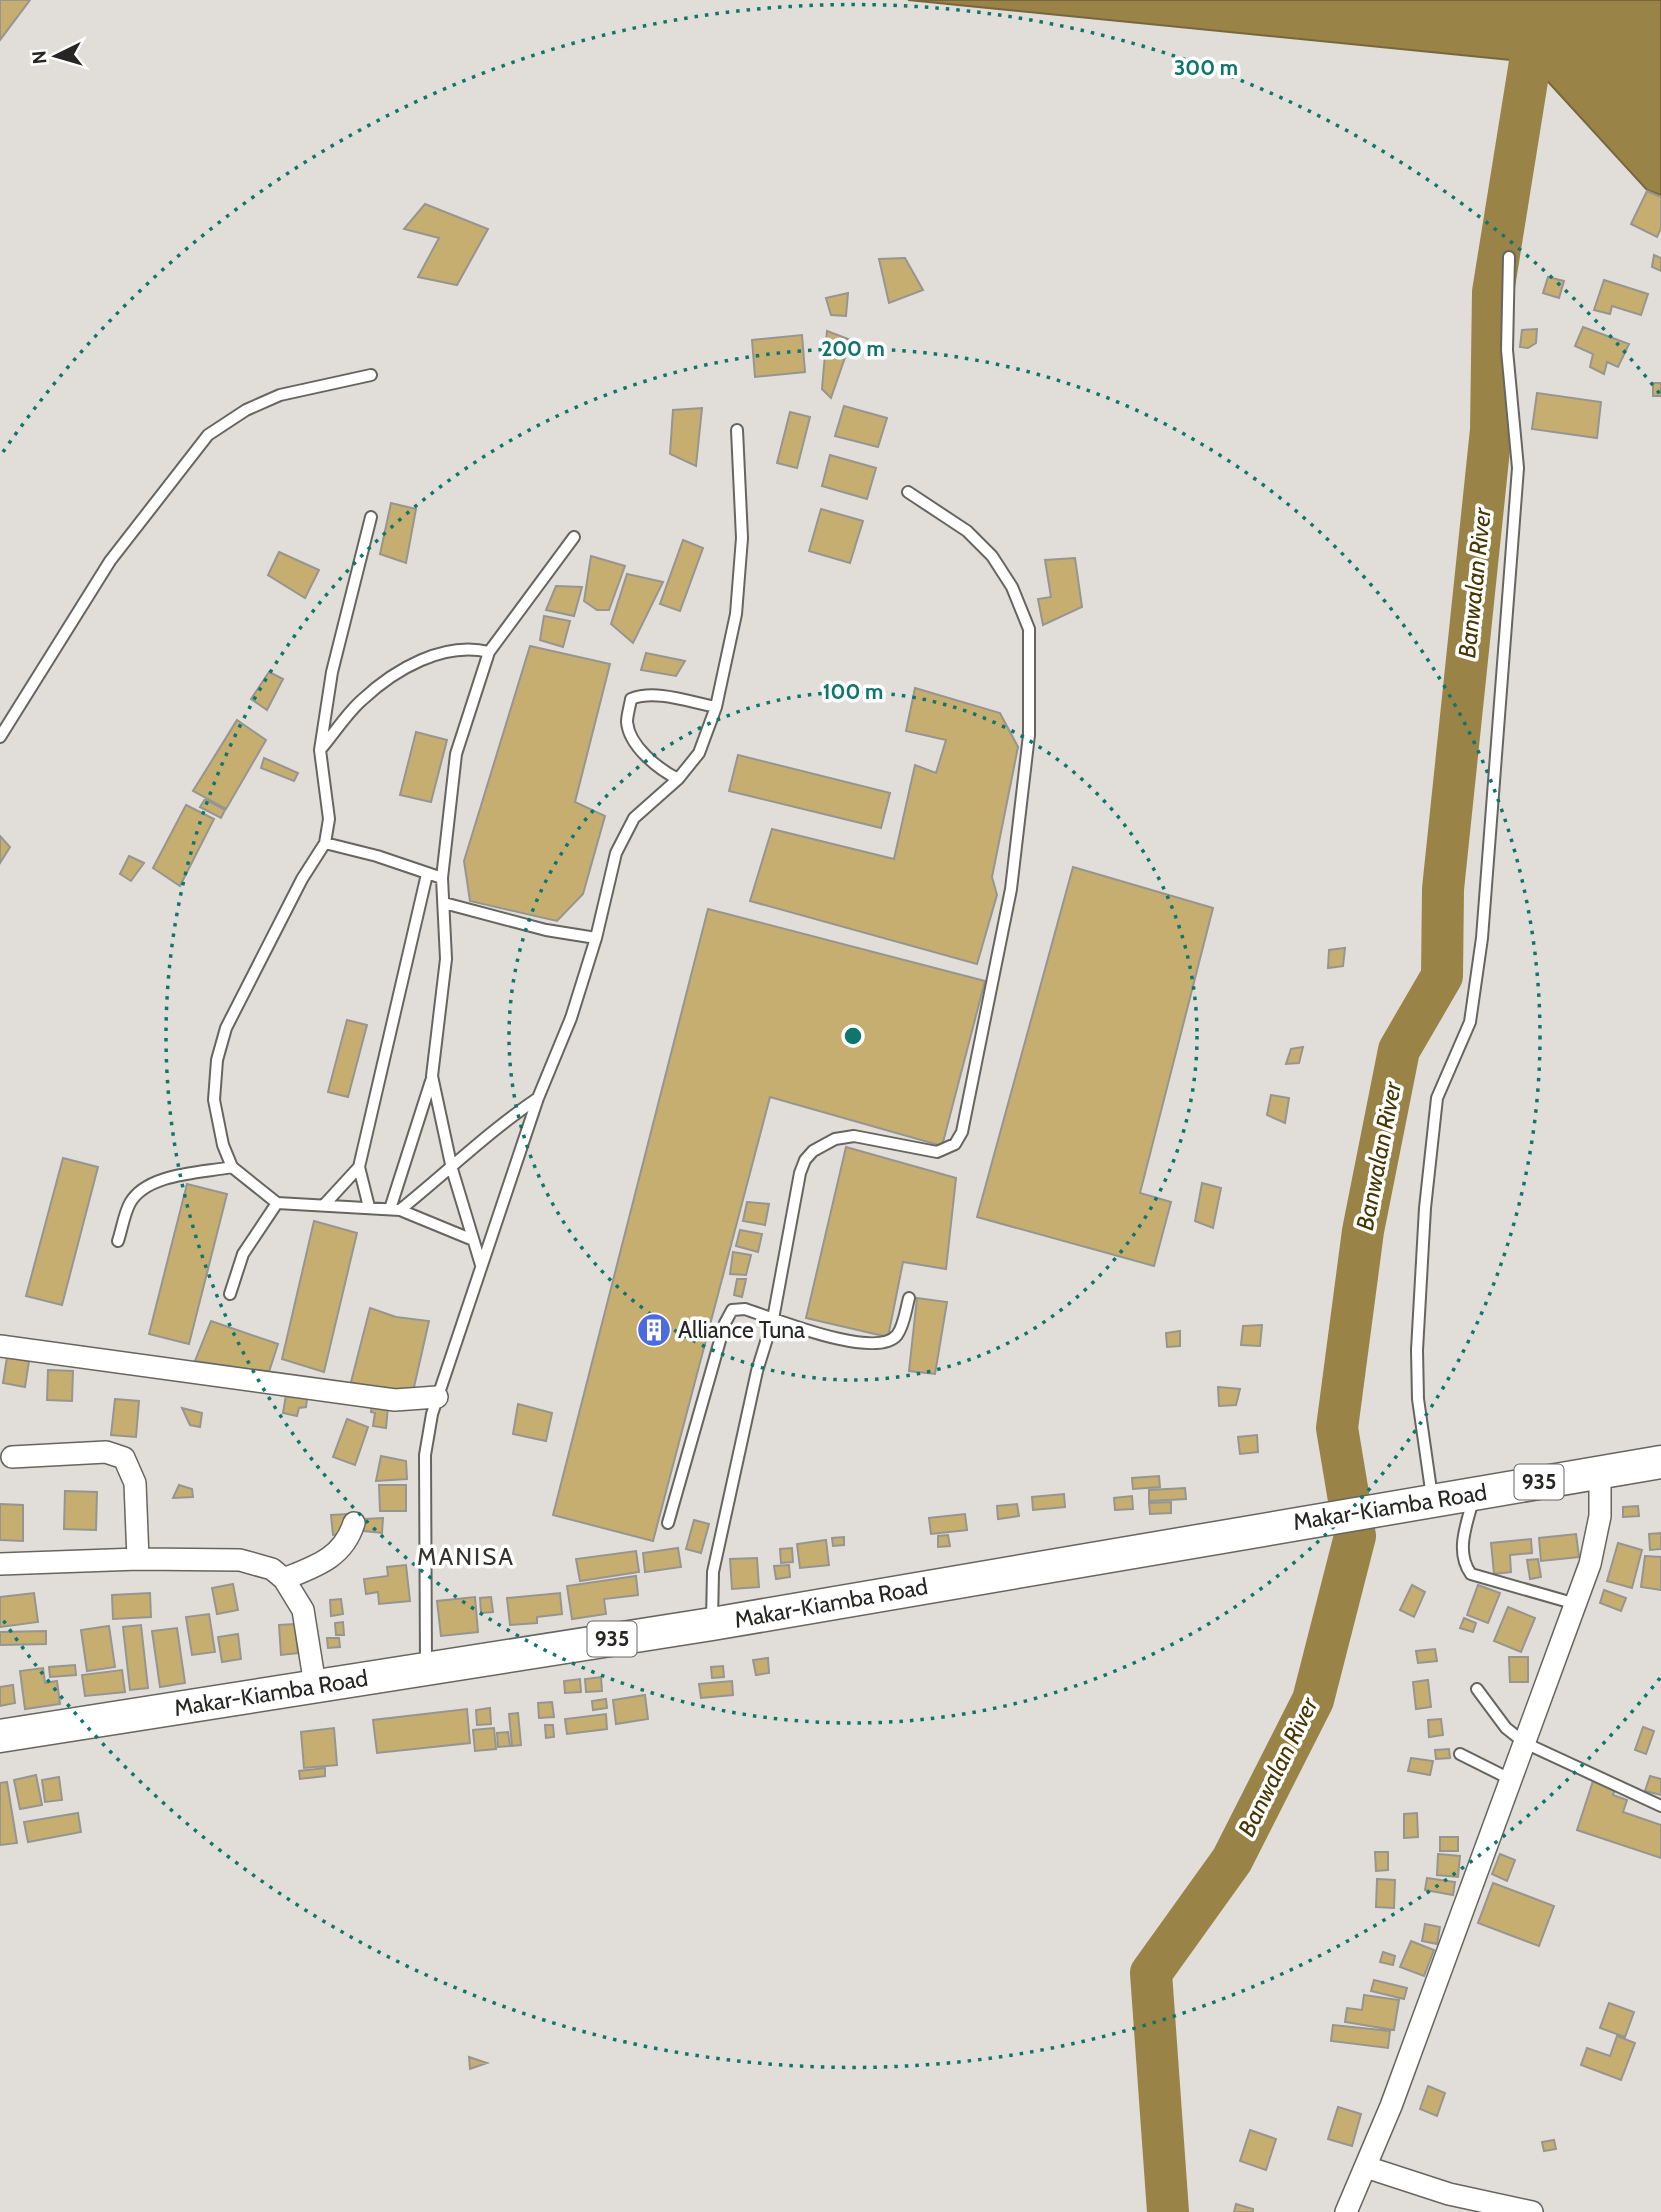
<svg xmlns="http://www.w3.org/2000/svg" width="1661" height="2212" font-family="Cabin,sans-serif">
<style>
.water{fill:#9a8346;stroke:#78673c;stroke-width:2}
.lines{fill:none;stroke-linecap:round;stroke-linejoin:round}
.river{stroke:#9a8346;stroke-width:42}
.building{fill:#c6ae71;stroke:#97958f;stroke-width:2}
.service-casing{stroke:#676560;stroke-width:14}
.minor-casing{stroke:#676560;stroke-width:24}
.primary-casing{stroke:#676560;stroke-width:35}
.service{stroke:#fff;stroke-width:10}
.minor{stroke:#fff;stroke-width:21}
.primary{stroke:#fff;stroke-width:32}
.ring{fill:none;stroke:#0f766e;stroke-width:3.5;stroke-dasharray:3.5 7}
.labels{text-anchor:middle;stroke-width:7;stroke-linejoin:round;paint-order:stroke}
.shield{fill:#fff;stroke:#686766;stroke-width:2}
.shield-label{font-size:21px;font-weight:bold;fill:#272624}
.poi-label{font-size:23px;fill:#272624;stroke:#fff;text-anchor:start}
.street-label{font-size:23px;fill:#272624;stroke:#fff}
.water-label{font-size:24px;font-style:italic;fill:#473602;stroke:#fff}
.neighbourhood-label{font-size:24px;letter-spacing:2px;fill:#35332e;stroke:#fff}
.centre{fill:#0f766e;stroke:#fff;stroke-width:3.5}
.ring-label{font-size:21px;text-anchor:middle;font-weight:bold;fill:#0f766e;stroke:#fff;stroke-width:7;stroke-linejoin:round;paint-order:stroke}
</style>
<rect width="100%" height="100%" fill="#e1ded9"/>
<!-- water -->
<path class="water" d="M 908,0 L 1661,0 L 1661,195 L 1647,190 L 1530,62 Z"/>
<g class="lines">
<!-- river -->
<path class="river" d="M 1168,2212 L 1151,1973 L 1232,1860 L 1313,1700 L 1355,1536 L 1337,1428 L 1363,1231 L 1399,1050 L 1442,976 L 1443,889 L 1491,430 L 1493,292 L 1530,62"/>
</g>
<!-- building -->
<path class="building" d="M 0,0 L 30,0 L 0,40 Z
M 1647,191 L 1661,197 L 1661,228 L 1657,237 L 1631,224 Z
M 425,204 L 488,229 L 457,285 L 418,277 L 439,238 L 404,229 Z
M 1654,255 L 1661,258 L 1661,271 L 1652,267 Z
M 905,258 L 923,290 L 889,303 L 879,259 Z
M 1548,277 L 1564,281 L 1559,298 L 1543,293 Z
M 1604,280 L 1648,294 L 1641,315 L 1612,306 L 1610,314 L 1594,310 Z
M 848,293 L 846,316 L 831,315 L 826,298 Z
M 1583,327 L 1629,344 L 1618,367 L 1607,362 L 1604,374 L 1590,367 L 1593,354 L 1575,346 Z
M 1537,329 L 1536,343 L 1528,348 L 1520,347 L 1522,330 Z
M 827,331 L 851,340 L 831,398 L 822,389 Z
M 802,335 L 805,372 L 755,377 L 752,340 Z
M 1653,383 L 1661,383 L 1661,396 L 1653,396 Z
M 1537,393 L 1601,402 L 1597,438 L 1532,429 Z
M 844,406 L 887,418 L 878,447 L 835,436 Z
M 702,408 L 696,466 L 670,454 L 673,410 Z
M 790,412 L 810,417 L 797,468 L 777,463 Z
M 830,455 L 876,468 L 867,499 L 822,486 Z
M 391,503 L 416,509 L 406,563 L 380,554 Z
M 821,509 L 863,521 L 850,563 L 809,551 Z
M 683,540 L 703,548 L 680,611 L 660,604 Z
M 279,552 L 319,570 L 305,598 L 268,575 Z
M 591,556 L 625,566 L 609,610 L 597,610 L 584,601 Z
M 1075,558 L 1082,607 L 1043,625 L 1038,599 L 1051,597 L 1045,560 Z
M 627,574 L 663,582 L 633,643 L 611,624 Z
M 556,586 L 582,587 L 574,616 L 546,610 Z
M 544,616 L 570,621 L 563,647 L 540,640 Z
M 530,646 L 610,664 L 575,802 L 605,816 L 583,894 L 557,921 L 470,901 L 464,861 Z
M 646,653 L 685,661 L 676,676 L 641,670 Z
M 269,672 L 283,679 L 267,710 L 251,699 Z
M 915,688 L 1000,713 L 1018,747 L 992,877 L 997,895 L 977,964 L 750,901 L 772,829 L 894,859 L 915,765 L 936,773 L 946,740 L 906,731 Z
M 237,720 L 266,740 L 226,809 L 193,791 Z
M 416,732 L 447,740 L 431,802 L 400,795 Z
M 738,755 L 890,793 L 881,828 L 729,791 Z
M 264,758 L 298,773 L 294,781 L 261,768 Z
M 205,799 L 225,810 L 221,818 L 200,807 Z
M 186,805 L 214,819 L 180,886 L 153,868 Z
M 0,836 L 10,847 L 0,863 Z
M 129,856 L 144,863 L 131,881 L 120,874 Z
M 1073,867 L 1213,908 L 1140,1193 L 1171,1202 L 1154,1266 L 977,1217 Z
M 708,909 L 985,981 L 942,1146 L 770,1097 L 653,1541 L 553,1515 Z
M 1345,948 L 1343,966 L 1328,968 L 1329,950 Z
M 347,1020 L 367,1025 L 348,1097 L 328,1092 Z
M 1303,1047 L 1299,1063 L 1286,1064 L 1291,1049 Z
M 1271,1095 L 1289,1098 L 1285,1123 L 1267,1115 Z
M 846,1147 L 956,1178 L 946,1269 L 903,1262 L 888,1337 L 806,1318 Z
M 63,1158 L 98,1167 L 62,1305 L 26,1296 Z
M 1202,1183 L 1221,1188 L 1213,1228 L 1195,1221 Z
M 187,1184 L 227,1194 L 189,1344 L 149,1334 Z
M 747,1202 L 769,1204 L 765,1225 L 743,1221 Z
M 314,1221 L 357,1233 L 324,1372 L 282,1359 Z
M 740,1230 L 762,1234 L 758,1252 L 736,1246 Z
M 733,1252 L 751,1255 L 746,1275 L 730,1274 Z
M 737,1279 L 746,1279 L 742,1297 L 734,1295 Z
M 917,1298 L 947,1302 L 935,1374 L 909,1371 Z
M 370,1308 L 396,1317 L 429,1321 L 412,1396 L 381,1392 L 351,1382 Z
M 211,1321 L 278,1344 L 269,1372 L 195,1361 Z
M 1262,1325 L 1260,1346 L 1241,1345 L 1243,1326 Z
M 1180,1331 L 1180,1346 L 1167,1347 L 1166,1333 Z
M 7,1357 L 29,1361 L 25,1387 L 3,1383 Z
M 48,1370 L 73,1371 L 72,1401 L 47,1400 Z
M 1218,1387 L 1240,1389 L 1236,1405 L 1219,1406 Z
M 287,1389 L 308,1390 L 306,1407 L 299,1408 L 297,1416 L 283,1413 Z
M 115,1399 L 139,1401 L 136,1437 L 111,1435 Z
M 518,1404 L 552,1413 L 546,1441 L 513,1434 Z
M 372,1405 L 388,1407 L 386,1428 L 373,1426 L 375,1413 L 371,1412 Z
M 182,1408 L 202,1413 L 200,1427 L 190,1425 Z
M 347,1419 L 368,1427 L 355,1465 L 333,1457 Z
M 1257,1435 L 1258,1452 L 1240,1454 L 1238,1437 Z
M 381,1456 L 406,1461 L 407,1479 L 376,1481 Z
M 1159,1476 L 1160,1487 L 1133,1489 L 1132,1478 Z
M 179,1485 L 192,1489 L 193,1497 L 173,1498 Z
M 379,1485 L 406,1485 L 406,1511 L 380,1511 Z
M 1185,1488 L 1186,1499 L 1149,1501 L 1149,1490 Z
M 65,1491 L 97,1492 L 96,1530 L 64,1529 Z
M 1064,1494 L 1065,1507 L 1033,1510 L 1032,1497 Z
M 1132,1496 L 1133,1509 L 1115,1510 L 1114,1498 Z
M 1171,1502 L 1171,1513 L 1150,1514 L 1149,1503 Z
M 0,1504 L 23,1505 L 23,1541 L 0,1540 Z
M 1017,1504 L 1019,1516 L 998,1519 L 997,1506 Z
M 1638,1506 L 1639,1516 L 1623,1517 L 1623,1507 Z
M 348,1514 L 350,1533 L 333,1535 L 331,1515 Z
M 965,1514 L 967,1530 L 931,1534 L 929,1518 Z
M 383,1518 L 382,1533 L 364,1531 L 364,1519 Z
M 694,1520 L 709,1524 L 701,1553 L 686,1549 Z
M 1661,1533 L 1661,1549 L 1650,1550 L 1649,1534 Z
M 1576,1534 L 1579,1557 L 1541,1561 L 1539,1538 Z
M 948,1535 L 950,1546 L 938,1547 L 938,1536 Z
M 844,1537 L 844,1545 L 833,1546 L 832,1538 Z
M 1531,1539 L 1532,1553 L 1510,1555 L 1511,1572 L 1494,1574 L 1491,1543 Z
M 826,1540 L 829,1565 L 800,1568 L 797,1544 Z
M 1618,1543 L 1642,1550 L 1632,1588 L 1607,1581 Z
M 678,1548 L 681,1567 L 645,1572 L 643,1553 Z
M 792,1548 L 793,1562 L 781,1563 L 780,1549 Z
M 636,1551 L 639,1572 L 580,1581 L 576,1559 Z
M 1645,1556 L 1661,1557 L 1661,1590 L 1641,1587 Z
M 757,1558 L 759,1587 L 732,1589 L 730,1559 Z
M 1538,1559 L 1541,1577 L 1530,1579 L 1527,1560 Z
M 406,1565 L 410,1601 L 379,1604 L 378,1592 L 366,1594 L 364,1579 L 388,1576 L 387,1567 Z
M 789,1565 L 790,1577 L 776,1579 L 774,1566 Z
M 636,1576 L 638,1595 L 604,1599 L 606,1614 L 572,1619 L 567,1586 Z
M 233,1584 L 238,1610 L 217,1614 L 212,1588 Z
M 1412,1585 L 1425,1592 L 1414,1617 L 1400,1610 Z
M 1478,1585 L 1500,1593 L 1488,1623 L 1467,1615 Z
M 1604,1590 L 1626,1598 L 1621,1611 L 1600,1603 Z
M 34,1593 L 38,1622 L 0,1627 L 0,1597 Z
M 150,1593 L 151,1617 L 113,1619 L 112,1595 Z
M 560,1593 L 562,1614 L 537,1617 L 537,1623 L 510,1625 L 507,1598 Z
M 475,1597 L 478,1632 L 441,1636 L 437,1601 Z
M 491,1597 L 493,1612 L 481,1613 L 480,1598 Z
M 341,1599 L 343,1614 L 331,1616 L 330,1600 Z
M 1508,1607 L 1535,1618 L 1521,1652 L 1494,1641 Z
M 209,1614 L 215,1652 L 192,1655 L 186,1617 Z
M 1464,1618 L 1476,1623 L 1473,1632 L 1460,1628 Z
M 343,1622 L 344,1635 L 336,1635 L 335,1623 Z
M 295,1624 L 298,1653 L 281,1655 L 279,1625 Z
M 141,1625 L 148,1688 L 130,1690 L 123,1627 Z
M 109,1626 L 115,1667 L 87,1671 L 81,1630 Z
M 177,1628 L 185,1683 L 160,1687 L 152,1631 Z
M 46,1631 L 46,1644 L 0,1645 L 0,1632 Z
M 238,1634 L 241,1659 L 222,1662 L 218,1637 Z
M 327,1638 L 339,1638 L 340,1647 L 328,1648 Z
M 1435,1649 L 1437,1661 L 1418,1663 L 1416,1651 Z
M 1509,1657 L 1528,1657 L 1528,1682 L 1510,1682 Z
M 768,1658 L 769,1673 L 756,1675 L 753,1660 Z
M 75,1665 L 76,1675 L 50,1677 L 49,1667 Z
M 723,1666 L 724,1677 L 712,1678 L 711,1667 Z
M 43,1668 L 45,1683 L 57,1681 L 60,1704 L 25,1709 L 20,1671 Z
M 122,1670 L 125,1692 L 85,1696 L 82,1675 Z
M 601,1677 L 602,1691 L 586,1692 L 585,1679 Z
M 580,1679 L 581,1692 L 565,1693 L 564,1681 Z
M 1428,1680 L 1431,1707 L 1416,1709 L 1413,1682 Z
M 732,1681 L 733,1695 L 701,1698 L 699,1684 Z
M 13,1685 L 15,1703 L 0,1706 L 0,1687 Z
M 645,1695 L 648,1719 L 616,1724 L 613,1700 Z
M 606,1699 L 607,1708 L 593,1710 L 592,1701 Z
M 552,1702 L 554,1717 L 539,1718 L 538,1703 Z
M 490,1708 L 491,1724 L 477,1725 L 476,1710 Z
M 467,1709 L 470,1743 L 377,1753 L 373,1720 Z
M 518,1713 L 521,1745 L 512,1746 L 509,1714 Z
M 606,1714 L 607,1729 L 567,1734 L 565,1719 Z
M 1441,1719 L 1443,1735 L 1429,1737 L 1428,1720 Z
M 545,1725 L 553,1725 L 554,1737 L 546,1738 Z
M 1643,1727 L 1654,1731 L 1646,1754 L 1635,1750 Z
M 334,1728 L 337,1765 L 304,1768 L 301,1732 Z
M 494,1728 L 496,1749 L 475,1751 L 473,1730 Z
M 508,1732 L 510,1746 L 498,1747 L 497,1733 Z
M 1449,1749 L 1450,1758 L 1436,1759 L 1435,1750 Z
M 1411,1758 L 1433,1761 L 1430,1775 L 1408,1771 Z
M 325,1768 L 325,1776 L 300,1779 L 299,1771 Z
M 36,1775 L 42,1805 L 20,1809 L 14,1780 Z
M 1650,1776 L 1661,1779 L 1661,1795 L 1645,1791 Z
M 59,1777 L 62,1800 L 45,1802 L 42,1780 Z
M 1593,1781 L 1615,1789 L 1613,1795 L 1627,1800 L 1623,1812 L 1661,1825 L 1661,1858 L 1577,1830 Z
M 7,1782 L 17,1843 L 0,1845 L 0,1783 Z
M 78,1813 L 81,1832 L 28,1842 L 24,1822 Z
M 1417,1813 L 1418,1837 L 1404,1838 L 1404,1814 Z
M 1440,1837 L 1458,1837 L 1458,1851 L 1440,1851 Z
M 1375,1852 L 1388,1852 L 1388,1870 L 1376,1871 Z
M 1438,1854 L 1460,1856 L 1458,1877 L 1437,1875 Z
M 1500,1854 L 1515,1860 L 1507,1881 L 1492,1874 Z
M 1427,1878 L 1455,1882 L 1453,1895 L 1425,1890 Z
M 1377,1879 L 1395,1880 L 1394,1908 L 1376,1907 Z
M 1493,1883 L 1554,1906 L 1539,1946 L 1478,1923 Z
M 1425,1924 L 1440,1927 L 1437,1944 L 1422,1941 Z
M 1411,1941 L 1434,1950 L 1424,1976 L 1400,1967 Z
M 1383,1952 L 1395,1956 L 1393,1965 L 1380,1962 Z
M 1374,1980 L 1407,1988 L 1404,1999 L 1371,1991 Z
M 1364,1995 L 1399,2000 L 1394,2030 L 1345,2022 L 1347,2008 L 1362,2010 Z
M 1609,2003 L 1634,2012 L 1625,2037 L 1600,2028 Z
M 1333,2025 L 1390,2031 L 1388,2048 L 1331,2041 Z
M 1617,2036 L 1635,2043 L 1621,2080 L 1581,2065 L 1587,2048 L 1610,2056 Z
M 469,2057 L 487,2063 L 470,2069 Z
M 1428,2086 L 1445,2093 L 1437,2116 L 1420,2109 Z
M 1338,2107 L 1361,2114 L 1352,2146 L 1328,2139 Z
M 1250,2130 L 1276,2139 L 1266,2170 L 1240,2161 Z
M 1554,2140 L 1556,2149 L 1544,2151 L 1542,2142 Z
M 1236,2204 L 1253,2209 L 1253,2212 L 1234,2212 Z"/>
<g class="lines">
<!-- service casing -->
<g class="service-casing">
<path id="service" d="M 0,737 L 110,561 L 208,435 L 246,410 L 280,395 L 371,375
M 320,750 L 332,672 L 371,517
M 678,779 C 658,769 629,746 627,722 C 627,715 630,706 631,699 C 656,689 689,702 716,707
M 325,843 L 329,819 L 320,750 C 334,734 346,714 362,700 C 395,669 444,641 489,652
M 442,878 L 377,856 L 325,843 L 302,879 L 226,1028 L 217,1060 L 214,1100 L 223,1145 L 232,1167 L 277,1203 L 400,1210 L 473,1240
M 444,903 L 546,930 L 596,938
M 324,1205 L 359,1167
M 369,1207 L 359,1167 L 427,874
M 390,1209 L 431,1081
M 400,1210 C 446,1173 489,1131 538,1098
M 118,1241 C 122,1229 124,1214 130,1203 C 147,1173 201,1173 232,1167
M 481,1265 L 452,1169 L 432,1076 L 446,959 L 442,878 L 456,754 L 489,652 L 574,537
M 230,1294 L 243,1254 L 277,1203
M 1474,1496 C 1468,1521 1454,1551 1471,1574 L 1576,1604
M 1432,1497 L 1418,1399 L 1417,1350 L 1425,1208 L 1437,1098 L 1470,1022 L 1482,938 L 1518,468 L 1507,350 L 1509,257
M 668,1523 L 725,1323 L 732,1310 L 745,1309 C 773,1318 876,1361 897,1335 C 904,1326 906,1309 909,1298
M 712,1621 L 713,1572 L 757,1371 L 773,1319 L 800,1173 L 805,1160 L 813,1151 L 835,1139 L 854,1136 L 937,1152 L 955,1144 L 962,1132 L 1011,889 L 1029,735 L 1029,629 L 1012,587 L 992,556 L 967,531 L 908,492
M 426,1665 L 425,1455 L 432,1414 L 538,1098 L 571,1018 L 596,938 L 616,853 L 634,818 L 678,779 L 699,753 L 716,707 L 736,614 L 742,538 L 737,430
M 1477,1689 L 1506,1728 L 1525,1743 L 1661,1806
M 1460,1754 L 1512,1780"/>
</g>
<!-- minor casing -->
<g class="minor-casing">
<path id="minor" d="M 0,1346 L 395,1400 L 437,1397
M 12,1457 L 106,1452 L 124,1458 L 135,1483 L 138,1559
M 0,1564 L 138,1559 L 240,1560 L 272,1569 L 284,1579 L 303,1610 L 315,1685
M 284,1579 C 316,1566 343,1558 354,1523
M 1366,2167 L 1449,2194 L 1532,2212
M 1346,2212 L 1391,2106 L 1590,1564 L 1600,1516 L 1600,1472"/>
</g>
<!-- primary casing -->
<g class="primary-casing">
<path id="primary" d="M 0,1736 L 712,1624 L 1661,1462"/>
</g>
<!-- service -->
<use href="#service" class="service"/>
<!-- minor -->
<use href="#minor" class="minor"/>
<!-- primary -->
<use href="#primary" class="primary"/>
</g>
<!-- distance rings -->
<g class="ring">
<circle cx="853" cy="1036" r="344"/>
<circle cx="853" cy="1036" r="687"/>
<path d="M1660 1678A1031 1031 0 0 1 3 1620M3 452A1031 1031 0 0 1 1660 394"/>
</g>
<!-- icons -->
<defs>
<g id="building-disc" transform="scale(1.75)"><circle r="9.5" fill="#4c6bdf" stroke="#fff"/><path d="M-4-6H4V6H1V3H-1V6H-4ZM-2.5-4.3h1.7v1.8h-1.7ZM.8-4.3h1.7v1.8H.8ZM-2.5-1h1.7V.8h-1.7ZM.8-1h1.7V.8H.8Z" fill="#fff"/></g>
</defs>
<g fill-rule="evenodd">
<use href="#building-disc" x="654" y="1330"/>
</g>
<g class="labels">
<!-- shield labels -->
<g class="shield">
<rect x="1514.5" y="1464.5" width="49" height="35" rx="5"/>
<rect x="587.5" y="1621.5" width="49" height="35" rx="5"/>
</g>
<g class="shield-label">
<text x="1539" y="1489">935</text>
<text x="612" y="1646">935</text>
</g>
<!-- poi labels -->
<g class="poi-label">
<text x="678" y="1338">Alliance Tuna</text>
</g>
<!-- street labels -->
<g class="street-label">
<text transform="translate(1390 1507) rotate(-9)" y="8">Makar-Kiamba Road</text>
<text transform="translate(831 1603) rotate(-10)" y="8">Makar-Kiamba Road</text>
<text transform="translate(271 1693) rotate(-9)" y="8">Makar-Kiamba Road</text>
</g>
<!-- water labels -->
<g class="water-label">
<text transform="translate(1475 583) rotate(-84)" y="8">Banwalan River</text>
<text transform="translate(1379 1156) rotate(-79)" y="8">Banwalan River</text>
<text transform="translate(1278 1767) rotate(-64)" y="8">Banwalan River</text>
</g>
<!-- neighbourhood labels -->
<g class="neighbourhood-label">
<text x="466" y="1565">MANISA</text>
</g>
</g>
<circle cx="853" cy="1036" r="10" class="centre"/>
<g class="ring-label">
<text x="1206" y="75">300 m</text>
<text x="853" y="356">200 m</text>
<text x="853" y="699">100 m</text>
</g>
<!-- north arrow -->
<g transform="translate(56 56) rotate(265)" stroke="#ffffff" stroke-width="5" paint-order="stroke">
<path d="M0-5L12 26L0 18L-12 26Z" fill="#272624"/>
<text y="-10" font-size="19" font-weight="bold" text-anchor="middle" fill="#272624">N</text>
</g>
</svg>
